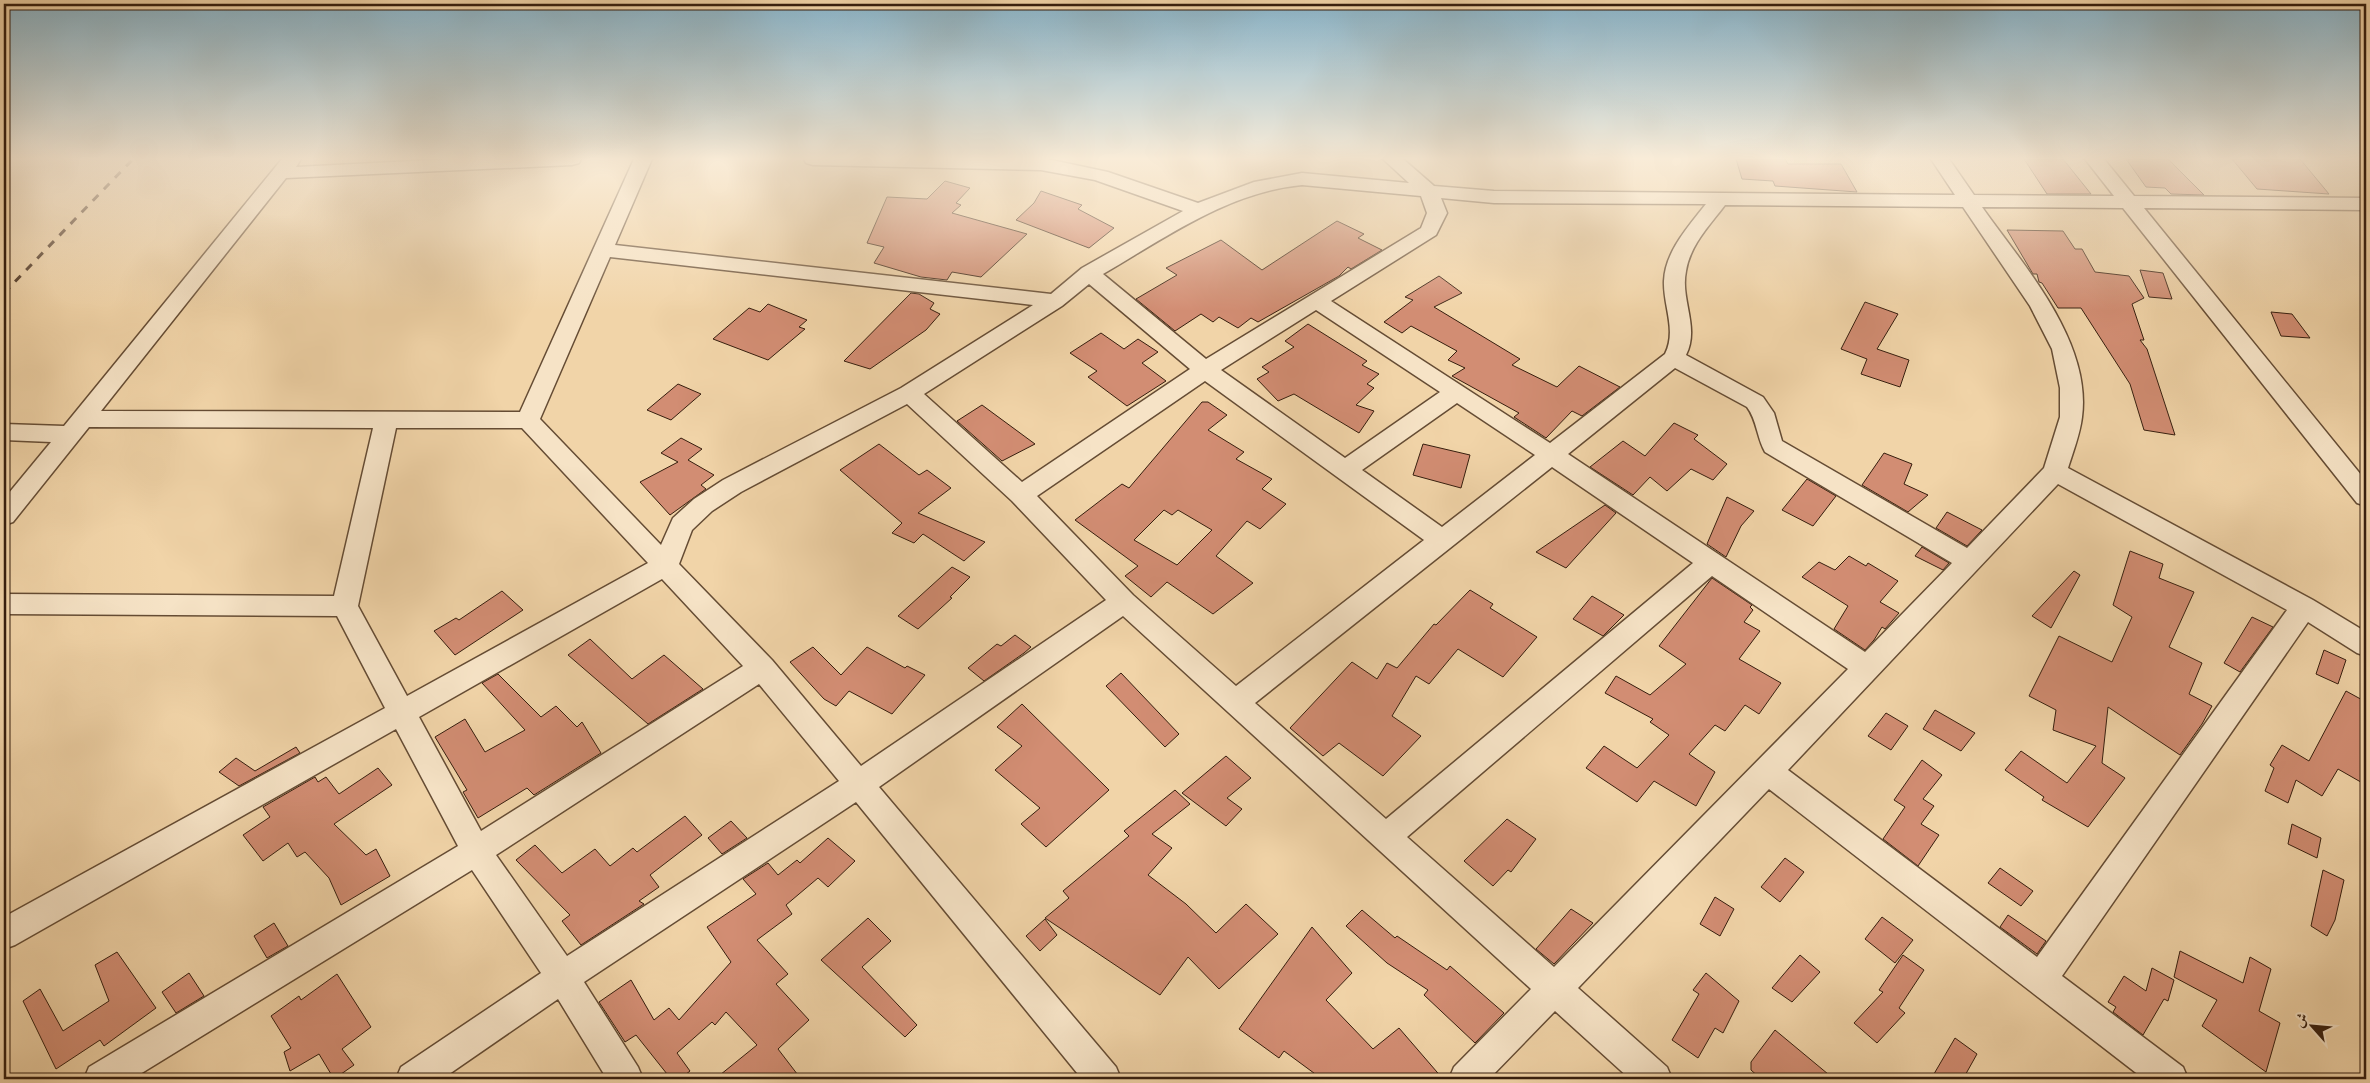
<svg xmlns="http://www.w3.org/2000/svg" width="2370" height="1083" font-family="'Old Standard TT',Amiri,serif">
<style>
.building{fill:#d28d73;stroke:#361e0e;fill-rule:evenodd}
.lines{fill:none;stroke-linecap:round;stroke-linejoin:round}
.minor-casing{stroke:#654c34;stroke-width:3}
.minor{fill:#f6e3c6;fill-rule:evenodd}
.rail{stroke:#361e0e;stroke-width:3;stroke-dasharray:8 8;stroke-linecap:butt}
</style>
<rect width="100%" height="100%" fill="#f1d4a8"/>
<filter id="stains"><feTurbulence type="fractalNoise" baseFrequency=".004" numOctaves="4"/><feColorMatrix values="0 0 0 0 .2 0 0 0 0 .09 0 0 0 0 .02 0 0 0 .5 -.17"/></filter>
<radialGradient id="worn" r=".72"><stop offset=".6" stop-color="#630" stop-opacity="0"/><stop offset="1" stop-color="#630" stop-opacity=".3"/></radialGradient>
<!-- building -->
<path class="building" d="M 1736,159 L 1785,159 L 1788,164 L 1841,164 L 1857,192 L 1775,186 L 1773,181 L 1742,179 Z
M 2024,159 L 2063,159 L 2091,194 L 2047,194 Z
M 2126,159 L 2168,159 L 2204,195 L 2171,194 L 2165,188 L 2146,187 Z
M 2232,159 L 2300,159 L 2329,194 L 2257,189 Z
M 945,181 L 970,188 L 956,203 L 961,205 L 952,213 L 1027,234 L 981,277 L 952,272 L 947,280 L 921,277 L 874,263 L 884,247 L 867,243 L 887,197 L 927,199 Z
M 1041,191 L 1082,205 L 1078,209 L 1114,228 L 1089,248 L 1016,220 L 1034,203 Z
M 1337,221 L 1364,234 L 1358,238 L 1382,250 L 1351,269 L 1348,267 L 1339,276 L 1258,322 L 1251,318 L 1238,328 L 1219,317 L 1213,322 L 1201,314 L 1175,331 L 1136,299 L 1177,275 L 1166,268 L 1221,240 L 1262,270 Z
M 2007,230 L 2063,231 L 2075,249 L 2082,249 L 2095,272 L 2129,276 L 2144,298 L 2132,304 L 2144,340 L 2140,340 L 2147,349 L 2175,435 L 2144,430 L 2130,384 L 2081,308 L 2058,308 L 2042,283 L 2039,282 L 2037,274 L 2033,274 Z
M 2140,270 L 2163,273 L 2172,299 L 2149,297 Z
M 1439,276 L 1462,293 L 1434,307 L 1520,359 L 1512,365 L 1557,387 L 1579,366 L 1620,387 L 1582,416 L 1572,411 L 1546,438 L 1534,430 L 1514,417 L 1519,413 L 1452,376 L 1465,368 L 1448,360 L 1457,351 L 1411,326 L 1402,333 L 1384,322 L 1413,300 L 1405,297 Z
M 911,293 L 919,294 L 934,303 L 930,309 L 940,314 L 926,330 L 870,369 L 844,361 Z
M 1865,302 L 1898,314 L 1877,349 L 1909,360 L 1900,387 L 1861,374 L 1867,359 L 1841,349 Z
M 768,304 L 807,320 L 799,327 L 805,329 L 768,360 L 713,339 L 749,308 L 760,312 Z
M 2271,312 L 2292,314 L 2310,338 L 2281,336 Z
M 1308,324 L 1367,361 L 1362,365 L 1379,374 L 1367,384 L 1374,388 L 1356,405 L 1374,411 L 1359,433 L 1294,394 L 1278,401 L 1257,379 L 1269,372 L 1262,367 L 1294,347 L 1285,341 Z
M 1101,333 L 1124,349 L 1138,339 L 1158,352 L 1142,363 L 1166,381 L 1127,406 L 1088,377 L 1097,371 L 1070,353 Z
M 678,384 L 701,394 L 671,420 L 647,410 Z
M 1202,402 L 1208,402 L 1227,415 L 1208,430 L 1244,452 L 1236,459 L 1272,479 L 1262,489 L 1286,504 L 1260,529 L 1247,521 L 1216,556 L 1253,583 L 1213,614 L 1167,582 L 1151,597 L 1125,576 L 1138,566 L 1075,520 L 1122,484 L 1129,488 ZM 1164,510 L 1172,515 L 1178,510 L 1212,530 L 1177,565 L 1134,540 Z
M 982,405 L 1035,444 L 1002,461 L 957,421 Z
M 1674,423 L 1698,435 L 1694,439 L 1727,464 L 1713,480 L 1691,469 L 1667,491 L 1650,477 L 1633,495 L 1590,467 L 1623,441 L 1645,456 Z
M 681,438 L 702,449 L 688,460 L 714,475 L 701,485 L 706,489 L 670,515 L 640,482 L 678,462 L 661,453 Z
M 879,444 L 919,475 L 927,470 L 951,488 L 918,513 L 985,542 L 964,561 L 923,534 L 914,543 L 892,533 L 902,523 L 840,470 Z
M 1423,444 L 1470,455 L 1461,488 L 1413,475 Z
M 1884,453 L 1912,464 L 1904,484 L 1928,495 L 1908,512 L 1862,485 Z
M 1807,479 L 1836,496 L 1813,526 L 1782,510 Z
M 1727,497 L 1754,511 L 1741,526 L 1726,557 L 1707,544 Z
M 1605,505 L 1616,513 L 1566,568 L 1536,552 Z
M 1947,512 L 1982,530 L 1967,546 L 1936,528 Z
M 1922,547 L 1949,563 L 1943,570 L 1915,556 Z
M 2130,551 L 2163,564 L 2159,578 L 2194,592 L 2169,647 L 2202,663 L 2189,694 L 2212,706 L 2202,724 L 2180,755 L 2108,707 L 2102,763 L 2125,778 L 2088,827 L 2042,800 L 2044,797 L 2005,770 L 2021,751 L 2067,783 L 2096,746 L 2053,730 L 2056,710 L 2029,696 L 2059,636 L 2112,662 L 2132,617 L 2113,605 Z
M 1849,556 L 1866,566 L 1868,563 L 1898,581 L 1880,602 L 1899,613 L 1885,629 L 1882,627 L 1874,640 L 1865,650 L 1834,629 L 1848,606 L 1802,577 L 1819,562 L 1835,570 Z
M 952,567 L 970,577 L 950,597 L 952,598 L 918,629 L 898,616 Z
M 2074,571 L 2080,575 L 2051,628 L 2032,616 Z
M 1712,578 L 1752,605 L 1750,607 L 1753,610 L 1744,622 L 1760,631 L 1739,659 L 1781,683 L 1759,714 L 1745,705 L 1725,731 L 1715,725 L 1689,754 L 1715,772 L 1696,806 L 1654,781 L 1637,802 L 1586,768 L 1604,746 L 1637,768 L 1669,735 L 1650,722 L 1653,719 L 1605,693 L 1616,676 L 1650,695 L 1686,664 L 1659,646 Z
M 1470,590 L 1493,604 L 1490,608 L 1537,637 L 1503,677 L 1458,649 L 1429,684 L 1416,676 L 1392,716 L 1421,736 L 1383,776 L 1339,743 L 1323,756 L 1290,728 L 1352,662 L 1377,679 L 1387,663 L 1397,668 L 1434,624 L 1436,625 Z
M 502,591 L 523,610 L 455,655 L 434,631 L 456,618 L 459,620 Z
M 1592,596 L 1624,615 L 1603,636 L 1573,619 Z
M 2252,617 L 2273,627 L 2240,672 L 2224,663 Z
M 1015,635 L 1031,647 L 1024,653 L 984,681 L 968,668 L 997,644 L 1001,646 Z
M 590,639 L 632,679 L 664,655 L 703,689 L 648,724 L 568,655 Z
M 813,647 L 841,675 L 867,647 L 905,668 L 907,666 L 925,675 L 892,714 L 849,691 L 836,706 L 824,699 L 790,662 Z
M 2324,650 L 2346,660 L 2338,684 L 2316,674 Z
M 1121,673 L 1179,734 L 1165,747 L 1106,686 Z
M 498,674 L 541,717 L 556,706 L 577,727 L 582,722 L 601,753 L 534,795 L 527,788 L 478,818 L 463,792 L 467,790 L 435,737 L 465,719 L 485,752 L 525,730 L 482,683 Z
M 2346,691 L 2366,702 L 2366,785 L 2338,769 L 2322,796 L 2296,780 L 2288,803 L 2265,791 L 2274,768 L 2270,765 L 2282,745 L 2309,761 Z
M 1022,704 L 1109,790 L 1046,847 L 1021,824 L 1040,808 L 995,770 L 1022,746 L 997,727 Z
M 1935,710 L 1975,733 L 1961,751 L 1923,729 Z
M 1886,713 L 1908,726 L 1891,750 L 1868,736 Z
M 296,747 L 300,753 L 239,786 L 219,772 L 236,758 L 255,771 Z
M 1226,756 L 1251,778 L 1227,798 L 1242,809 L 1226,826 L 1182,793 Z
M 1922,760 L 1942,775 L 1923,799 L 1934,806 L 1921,824 L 1939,835 L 1918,866 L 1883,839 L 1905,807 L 1894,800 Z
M 378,768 L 392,785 L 334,824 L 366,855 L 376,849 L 390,876 L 341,905 L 329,878 L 305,852 L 297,857 L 288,843 L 263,861 L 243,835 L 270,817 L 263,807 L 315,777 L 318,782 L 326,777 L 339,794 Z
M 1175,790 L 1190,804 L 1152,834 L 1172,848 L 1148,875 L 1186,904 L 1216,933 L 1246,904 L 1278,934 L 1219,989 L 1188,957 L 1160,995 L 1045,918 L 1069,898 L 1063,891 L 1129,836 L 1124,831 Z
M 685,816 L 702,835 L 650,875 L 659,887 L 639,901 L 644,904 L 581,945 L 562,921 L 570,915 L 516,860 L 535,845 L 562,873 L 595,849 L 610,866 L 633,848 L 637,852 Z
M 1507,819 L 1536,839 L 1511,872 L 1508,870 L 1493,886 L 1464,861 Z
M 731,821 L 747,838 L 722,854 L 708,838 Z
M 2292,824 L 2321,838 L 2317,858 L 2288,844 Z
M 828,838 L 855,861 L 828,887 L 818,878 L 786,905 L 792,914 L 757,940 L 788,974 L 776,984 L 809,1020 L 778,1049 L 801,1079 L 715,1079 L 757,1045 L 726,1012 L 715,1025 L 712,1022 L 677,1053 L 690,1071 L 680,1079 L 671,1079 L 636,1035 L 625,1042 L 599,1002 L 631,980 L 654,1020 L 669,1008 L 679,1020 L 731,962 L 707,927 L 756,894 L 743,879 L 768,863 L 778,875 L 797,860 L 800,863 Z
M 1785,858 L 1804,872 L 1780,902 L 1761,887 Z
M 2000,868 L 2033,891 L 2021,906 L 1988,883 Z
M 2323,870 L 2344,880 L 2335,920 L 2327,936 L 2311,926 Z
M 1715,897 L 1734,909 L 1720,936 L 1700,924 Z
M 1571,909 L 1593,923 L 1554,964 L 1536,949 Z
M 1362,910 L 1395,938 L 1397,936 L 1447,970 L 1450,966 L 1504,1013 L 1475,1043 L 1424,995 L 1428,990 L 1387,963 L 1346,926 Z
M 2008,915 L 2046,941 L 2037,954 L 2000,927 Z
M 1882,917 L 1913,940 L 1895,963 L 1865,939 Z
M 868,918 L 891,941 L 862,967 L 917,1025 L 905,1037 L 821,960 Z
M 1045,919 L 1057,935 L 1040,951 L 1026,936 Z
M 274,923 L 288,946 L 267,958 L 254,936 Z
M 1312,927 L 1352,973 L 1326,1000 L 1373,1049 L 1399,1028 L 1443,1079 L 1322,1079 L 1284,1051 L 1279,1058 L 1239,1029 Z
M 2180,951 L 2243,983 L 2250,957 L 2271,969 L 2259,1011 L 2280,1023 L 2266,1072 L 2202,1026 L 2217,1000 L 2174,977 Z
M 117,952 L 156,1008 L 104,1046 L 100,1040 L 56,1069 L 23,1001 L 40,989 L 63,1031 L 109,1001 L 95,965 Z
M 1800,955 L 1820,972 L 1792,1002 L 1772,988 Z
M 1903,955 L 1924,970 L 1899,1008 L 1905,1013 L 1877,1043 L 1854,1023 L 1883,992 L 1879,990 Z
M 2152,968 L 2174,980 L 2168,1001 L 2164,999 L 2143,1035 L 2113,1012 L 2116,1007 L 2108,1002 L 2124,976 L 2146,991 Z
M 189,973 L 204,996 L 176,1013 L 162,992 Z
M 1706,973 L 1739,1001 L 1723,1033 L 1715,1028 L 1698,1058 L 1672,1040 L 1699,994 L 1693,990 Z
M 337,974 L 371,1027 L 342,1049 L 354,1065 L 334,1079 L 319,1054 L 290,1071 L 284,1052 L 291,1048 L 271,1016 L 299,996 L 301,1000 Z
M 1775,1030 L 1834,1079 L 1761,1079 L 1751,1070 L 1751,1062 Z
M 1955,1038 L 1977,1054 L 1963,1079 L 1931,1079 Z"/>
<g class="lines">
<!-- minor casing -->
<g class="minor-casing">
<path id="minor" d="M 282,159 L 301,159 L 296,167 L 451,159 L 581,159 L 579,163 L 572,165 L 286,178 L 101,411 L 520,412 L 634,159 L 652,159 L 615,245 L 1051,294 L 1082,268 L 1183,211 L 1095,180 L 1041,170 L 813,165 L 806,163 L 804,159 L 1047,159 L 1108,172 L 1198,203 L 1254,182 L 1302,173 L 1409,183 L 1383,159 L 1403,159 L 1434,186 L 1494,191 L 1955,195 L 1931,159 L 1949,159 L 1974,195 L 2114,196 L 2085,159 L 2104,159 L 2134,196 L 2366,198 L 2366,210 L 2144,208 L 2366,481 L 2366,506 L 2357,503 L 2123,208 L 1982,207 C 2023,265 2092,341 2082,417 C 2080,434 2073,452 2068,468 L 2313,600 L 2366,632 L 2366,656 L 2357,653 L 2308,622 L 2062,976 L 2183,1067 L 2188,1079 L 2144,1079 L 1769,789 L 1578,988 L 1667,1067 L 1672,1079 L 1630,1079 L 1555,1011 L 1489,1079 L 1449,1079 L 1454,1067 L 1531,989 L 1123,616 L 879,787 L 1116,1067 L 1121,1079 L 1082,1079 L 856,802 L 584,982 L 638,1067 L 643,1079 L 607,1079 L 558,999 L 442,1079 L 396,1079 L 401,1067 L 541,973 L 472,870 L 132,1079 L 84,1079 L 89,1067 L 458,846 L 396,729 L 15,945 L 4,949 L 4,917 L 385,708 L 337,616 L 4,614 L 4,594 L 334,596 L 373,428 L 89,427 L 13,522 L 4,525 L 4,499 L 51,442 L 4,440 L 4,424 L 64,426 ZM 1302,185 L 1421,196 L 1427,213 L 1421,228 L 1206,359 L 1103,274 C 1165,238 1228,192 1302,185 ZM 1441,198 L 1494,203 L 1706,204 C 1688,227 1665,252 1664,281 C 1663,306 1677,330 1665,354 L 1550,443 L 1331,301 L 1436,235 L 1447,213 ZM 1725,205 L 1963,207 L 2030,306 L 2052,349 L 2060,388 L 2060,417 L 2044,468 L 1967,548 L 1782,441 L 1774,413 L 1763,397 L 1686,355 C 1700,327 1680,300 1686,271 C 1690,245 1710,225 1725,205 ZM 610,257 L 1033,305 L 901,388 L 723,480 L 694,499 L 673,518 L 661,545 L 540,419 ZM 1089,284 L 1190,369 L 1022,482 L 924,394 L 1062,306 ZM 1316,310 L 1440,392 L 1345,458 L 1221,370 ZM 1675,368 L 1747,407 C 1757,420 1757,438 1765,452 L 1952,563 L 1865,652 L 1568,454 ZM 1205,381 L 1424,540 L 1236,686 L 1133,595 L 1037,496 ZM 1457,403 L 1535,455 L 1442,527 L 1362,470 ZM 907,404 L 1012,501 L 1106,600 L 861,766 L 772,660 L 679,564 L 692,530 L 712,511 L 741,492 ZM 396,428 L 522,428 L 648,563 L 407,696 L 358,606 ZM 1552,467 L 1693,563 L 1386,819 L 1255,703 ZM 2058,484 L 2287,610 L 2037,957 L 1788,770 ZM 1712,576 L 1848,669 L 1554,967 L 1407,837 ZM 662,579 L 743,666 L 481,831 L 419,717 ZM 759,684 L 839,781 L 567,956 L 496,855 Z"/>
</g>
<!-- minor -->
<use href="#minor" class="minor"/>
<!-- rail -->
<path class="rail" d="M 4,293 L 133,159"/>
</g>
<!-- sky -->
<linearGradient id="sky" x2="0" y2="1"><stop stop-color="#89b6cd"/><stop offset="0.51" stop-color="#f9ecd8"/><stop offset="1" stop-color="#f9ecd8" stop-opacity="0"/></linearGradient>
<rect width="2370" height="311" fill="url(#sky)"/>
<!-- margin -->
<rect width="2370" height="1083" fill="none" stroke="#f1d4a8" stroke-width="20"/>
<rect x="5" y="5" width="2360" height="1073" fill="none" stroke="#361e0e" stroke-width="2.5"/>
<rect x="10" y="10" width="2350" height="1063" fill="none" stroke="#361e0e"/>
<!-- north arrow -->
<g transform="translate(2312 1026) rotate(297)" stroke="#f6e3c6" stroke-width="4" paint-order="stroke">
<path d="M0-4L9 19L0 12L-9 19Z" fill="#361e0e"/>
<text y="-8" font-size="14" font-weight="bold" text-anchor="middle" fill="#361e0e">ش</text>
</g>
<rect width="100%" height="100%" filter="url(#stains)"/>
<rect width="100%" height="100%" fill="url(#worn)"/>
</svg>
